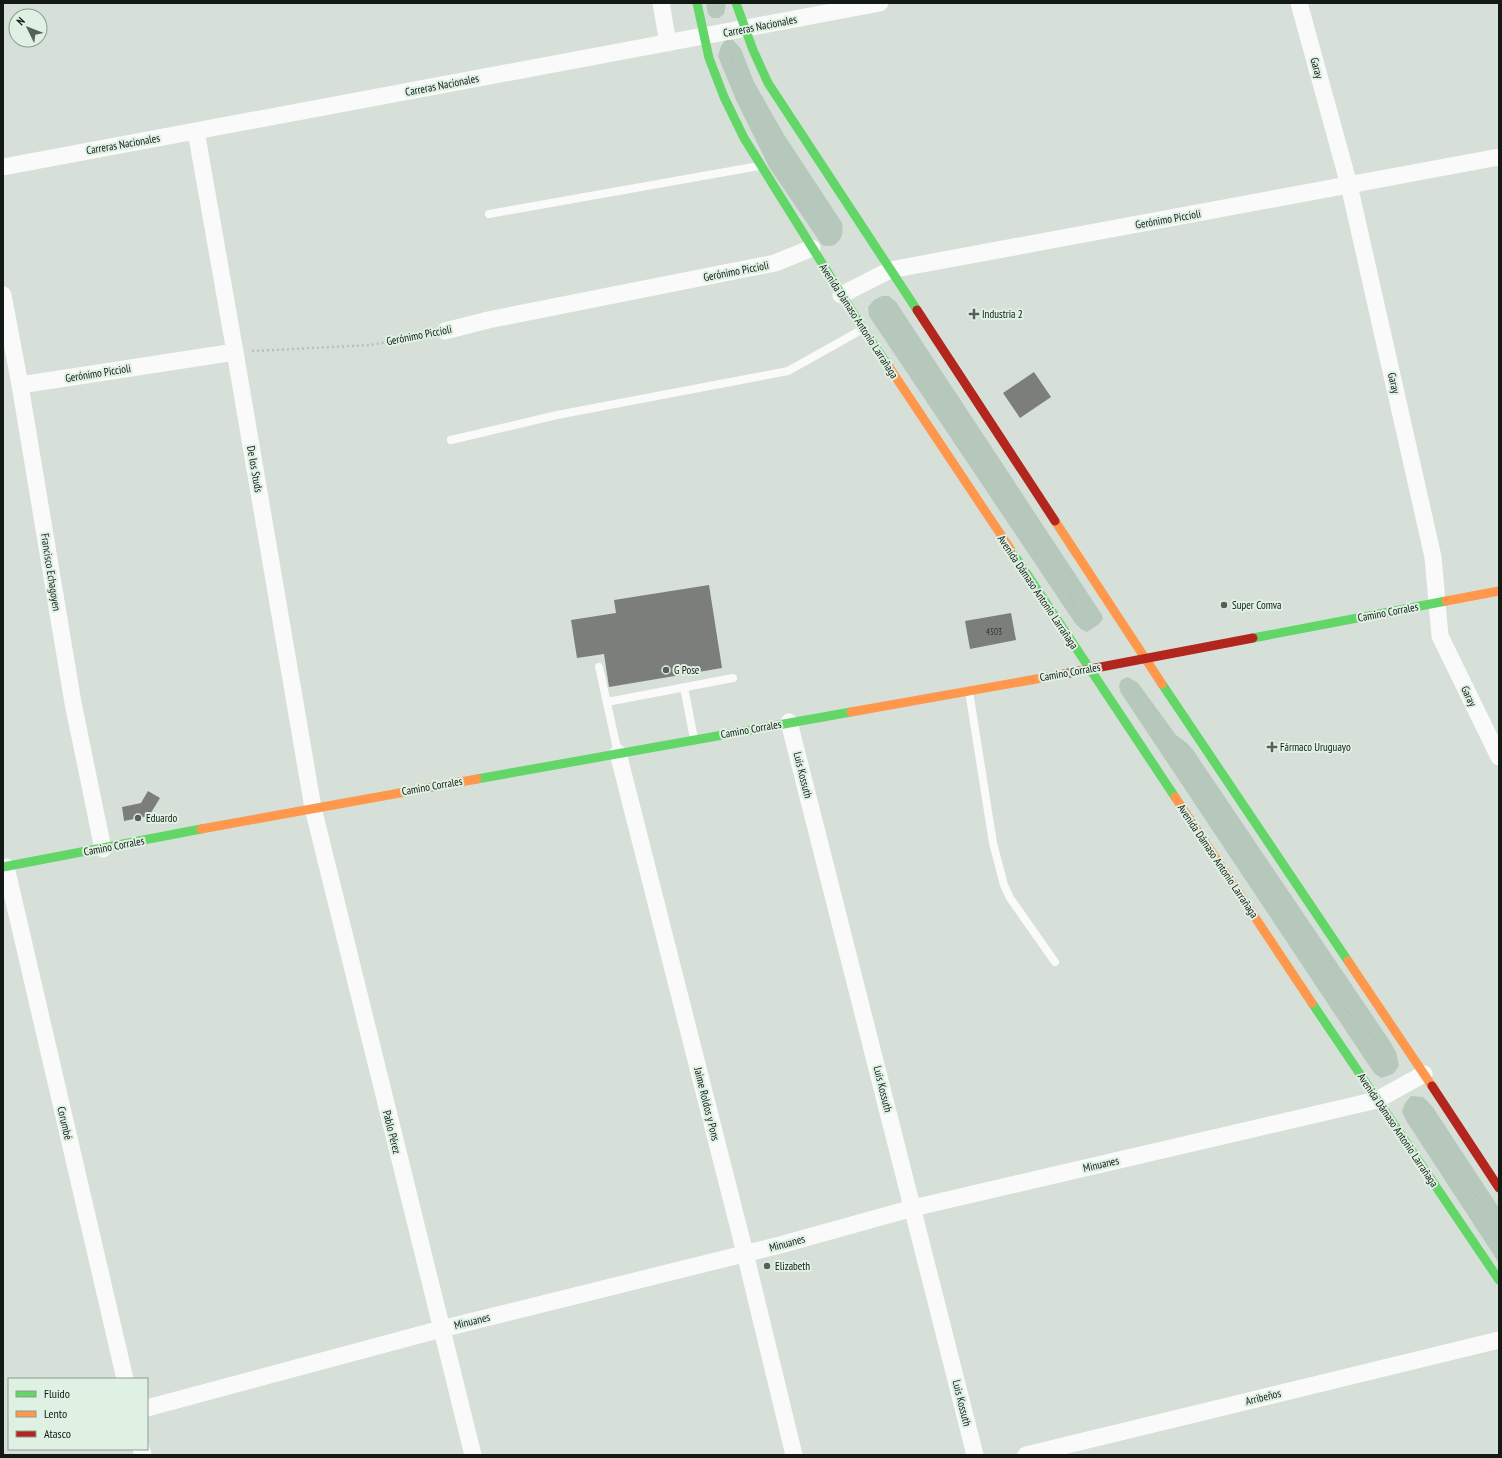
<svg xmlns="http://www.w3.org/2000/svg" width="1502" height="1458" font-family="'PT Sans Narrow',sans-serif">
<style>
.green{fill:#b6c8bb}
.building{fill:#7c7e7c}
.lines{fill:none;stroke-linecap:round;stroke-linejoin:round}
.path{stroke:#bbbfbc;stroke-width:2.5;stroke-dasharray:2 3;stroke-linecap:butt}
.lane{stroke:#f9faf9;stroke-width:8}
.street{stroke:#f9faf9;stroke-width:17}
.fast{stroke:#63d668;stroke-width:9}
.slow{stroke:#ff974d;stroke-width:9}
.jam{stroke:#b3261e;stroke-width:9}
.poi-dot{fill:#575f59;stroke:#dff1e3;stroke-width:1.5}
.labels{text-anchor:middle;stroke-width:4;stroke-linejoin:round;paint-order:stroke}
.number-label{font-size:9px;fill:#2d322f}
.street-label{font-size:11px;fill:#131915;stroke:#dff1e3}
.poi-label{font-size:11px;fill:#131915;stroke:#dff1e3;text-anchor:start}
</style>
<rect width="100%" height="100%" fill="#d6e0d8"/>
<!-- green -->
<path class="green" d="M 706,3 L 726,3 L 724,14 L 719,18 L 712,18 L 708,14 Z
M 725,40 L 733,40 L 741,49 L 754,82 L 783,133 L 842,223 C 845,237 837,250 822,245 L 769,167 L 736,100 L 718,56 L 721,46 Z
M 882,296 L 889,296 L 896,302 L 1102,615 L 1103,619 L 1099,624 L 1087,632 L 1082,630 L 1075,623 L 869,316 L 868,307 L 874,300 Z
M 1128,677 L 1138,683 L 1176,735 L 1187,743 L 1193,750 L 1391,1043 L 1396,1052 L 1399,1066 L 1393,1074 L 1381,1078 L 1374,1073 L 1121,693 L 1119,686 L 1121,680 Z
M 1411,1096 L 1423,1097 L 1432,1106 L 1499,1208 L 1499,1263 L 1407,1122 L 1402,1112 L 1405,1103 Z"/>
<!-- building -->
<path class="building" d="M 1034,372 L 1051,397 L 1020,418 L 1003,393 Z
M 709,585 L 722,668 L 609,687 L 604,654 L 577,658 L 571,620 L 616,613 L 614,600 Z
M 1011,613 L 1016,640 L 970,649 L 965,621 Z
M 148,791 L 160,798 L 149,816 L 124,821 L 122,807 L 141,803 Z"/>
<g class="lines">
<!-- path -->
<path class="path" d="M 729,47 L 735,69
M 757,102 L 765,134
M 252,351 L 371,345 L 430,334
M 999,495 L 1022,518 L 1038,555
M 1043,562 L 1067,587 L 1077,614
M 1128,689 L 1165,735 L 1341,1005 L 1378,1042
M 1414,1098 L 1462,1181 L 1485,1206 L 1499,1225"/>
<!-- lane -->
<path class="lane" d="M 489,214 L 759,166
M 451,440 L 557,415 L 788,371 L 863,329
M 599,667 L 618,753
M 684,687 L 694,739
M 969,691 L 993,843 L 1004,885 L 1010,898 L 1055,962
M 607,702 L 733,678"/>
<!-- street -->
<path class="street" d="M 661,3 L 668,43
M 1299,3 L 1349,185 L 1433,557 L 1440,636 L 1499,757
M 196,131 L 235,352 L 313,808 L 473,1455
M 3,167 L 880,3
M 3,295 L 20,385 L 73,703 L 103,849
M 841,295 L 890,270 L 1499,157
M 445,331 L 488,320 L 775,263 L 812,248
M 20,385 L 235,352
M 789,722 L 975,1455
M 618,753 L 745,1253 L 794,1455
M 6,867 L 125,1379
M 147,1408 L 441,1329 L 780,1245 L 913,1208 L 1377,1100 L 1424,1074
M 141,1449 L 143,1455
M 1026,1455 L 1499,1340"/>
<!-- fast -->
<path class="fast" d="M 697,3 L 709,58 L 724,97 L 744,138 L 863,329 L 887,364
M 736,3 L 753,50 L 768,83 L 917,310
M 1011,550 L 1175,797
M 1253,638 L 1446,601
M 1162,684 L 1348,961
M 477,779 L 851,712
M 3,867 L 201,829
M 1312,1003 L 1499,1280"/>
<!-- slow -->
<path class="slow" d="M 887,364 L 1011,550
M 1055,521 L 1162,684
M 1446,601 L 1499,591
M 851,712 L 1064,674
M 1175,797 L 1312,1003
M 201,829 L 477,779
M 1348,961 L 1432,1086"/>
<!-- jam -->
<path class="jam" d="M 917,310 L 1055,521
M 1064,674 L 1253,638
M 1432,1086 L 1499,1188"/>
</g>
<!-- markers -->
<g class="poi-dot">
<path d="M972 308h4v4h4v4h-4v4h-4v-4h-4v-4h4z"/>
<circle cx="1224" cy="605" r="4"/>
<circle cx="666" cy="670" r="4"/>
<path d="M1270 741h4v4h4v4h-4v4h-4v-4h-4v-4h4z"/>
<circle cx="138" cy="818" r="4"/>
<circle cx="767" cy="1266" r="4"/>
</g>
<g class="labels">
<!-- number labels -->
<g class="number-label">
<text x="994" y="635">4503</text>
</g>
<!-- street labels -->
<g class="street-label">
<text transform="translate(760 26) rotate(-11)" y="4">Carreras Nacionales</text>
<text transform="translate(1317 68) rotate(75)" y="4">Garay</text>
<text transform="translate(442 85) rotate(-11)" y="4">Carreras Nacionales</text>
<text transform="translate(123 144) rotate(-10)" y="4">Carreras Nacionales</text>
<text transform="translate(1168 219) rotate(-10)" y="4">Gerónimo Piccioli</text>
<text transform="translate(736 271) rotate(-11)" y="4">Gerónimo Piccioli</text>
<text transform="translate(859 321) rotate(57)" y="4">Avenida Dámaso Antonio Larrañaga</text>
<text transform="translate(419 335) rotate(-11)" y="4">Gerónimo Piccioli</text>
<text transform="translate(98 373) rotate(-9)" y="4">Gerónimo Piccioli</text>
<text transform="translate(1394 383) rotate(77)" y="4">Garay</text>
<text transform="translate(255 469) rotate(80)" y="4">De los Studs</text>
<text transform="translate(51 572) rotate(81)" y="4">Francisco Echagoyen</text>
<text transform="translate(1038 592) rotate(56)" y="4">Avenida Dámaso Antonio Larrañaga</text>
<text transform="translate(1388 612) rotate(-11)" y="4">Camino Corrales</text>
<text transform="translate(1070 672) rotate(-10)" y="4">Camino Corrales</text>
<text transform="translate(1469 696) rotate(64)" y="4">Garay</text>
<text transform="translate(751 729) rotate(-10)" y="4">Camino Corrales</text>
<text transform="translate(803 775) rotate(76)" y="4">Luis Kossuth</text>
<text transform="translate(432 786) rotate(-10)" y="4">Camino Corrales</text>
<text transform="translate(114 846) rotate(-11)" y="4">Camino Corrales</text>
<text transform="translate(1218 861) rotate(56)" y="4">Avenida Dámaso Antonio Larrañaga</text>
<text transform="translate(883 1089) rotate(76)" y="4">Luis Kossuth</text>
<text transform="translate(707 1104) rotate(76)" y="4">Jaime Roldos y Pons</text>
<text transform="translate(65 1123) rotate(77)" y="4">Corumbé</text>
<text transform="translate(1398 1130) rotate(56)" y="4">Avenida Dámaso Antonio Larrañaga</text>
<text transform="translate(392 1132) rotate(76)" y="4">Pablo Pérez</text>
<text transform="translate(1101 1164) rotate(-13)" y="4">Minuanes</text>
<text transform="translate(787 1243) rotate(-15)" y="4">Minuanes</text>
<text transform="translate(472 1321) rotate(-14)" y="4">Minuanes</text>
<text transform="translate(1263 1397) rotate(-14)" y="4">Arribeños</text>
<text transform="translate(962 1403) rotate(76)" y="4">Luis Kossuth</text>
</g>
<!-- poi labels -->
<g class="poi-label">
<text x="982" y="318">Industria 2</text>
<text x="1232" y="609">Super Comva</text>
<text x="674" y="674">G Pose</text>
<text x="1280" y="751">Fármaco Uruguayo</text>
<text x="146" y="822">Eduardo</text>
<text x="775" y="1270">Elizabeth</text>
</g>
</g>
<!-- border -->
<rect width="1502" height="1458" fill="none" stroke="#131915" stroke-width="8"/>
<!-- legend -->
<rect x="8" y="1378" width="140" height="72" fill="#dff1e3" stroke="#8d9b91"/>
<rect x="16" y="1391" width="20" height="6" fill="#63d668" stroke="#8d9b91"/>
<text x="44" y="1398" font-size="12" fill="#131915">Fluido</text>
<rect x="16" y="1411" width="20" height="6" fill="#ff974d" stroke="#8d9b91"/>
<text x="44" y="1418" font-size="12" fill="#131915">Lento</text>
<rect x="16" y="1431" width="20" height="6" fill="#b3261e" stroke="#8d9b91"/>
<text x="44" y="1438" font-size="12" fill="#131915">Atasco</text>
<!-- north arrow -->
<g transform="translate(28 28) rotate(313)"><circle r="19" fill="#dff1e3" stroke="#8d9b91"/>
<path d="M0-3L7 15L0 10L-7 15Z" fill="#575f59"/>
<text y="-6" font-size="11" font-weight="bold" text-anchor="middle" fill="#131915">N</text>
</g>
</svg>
